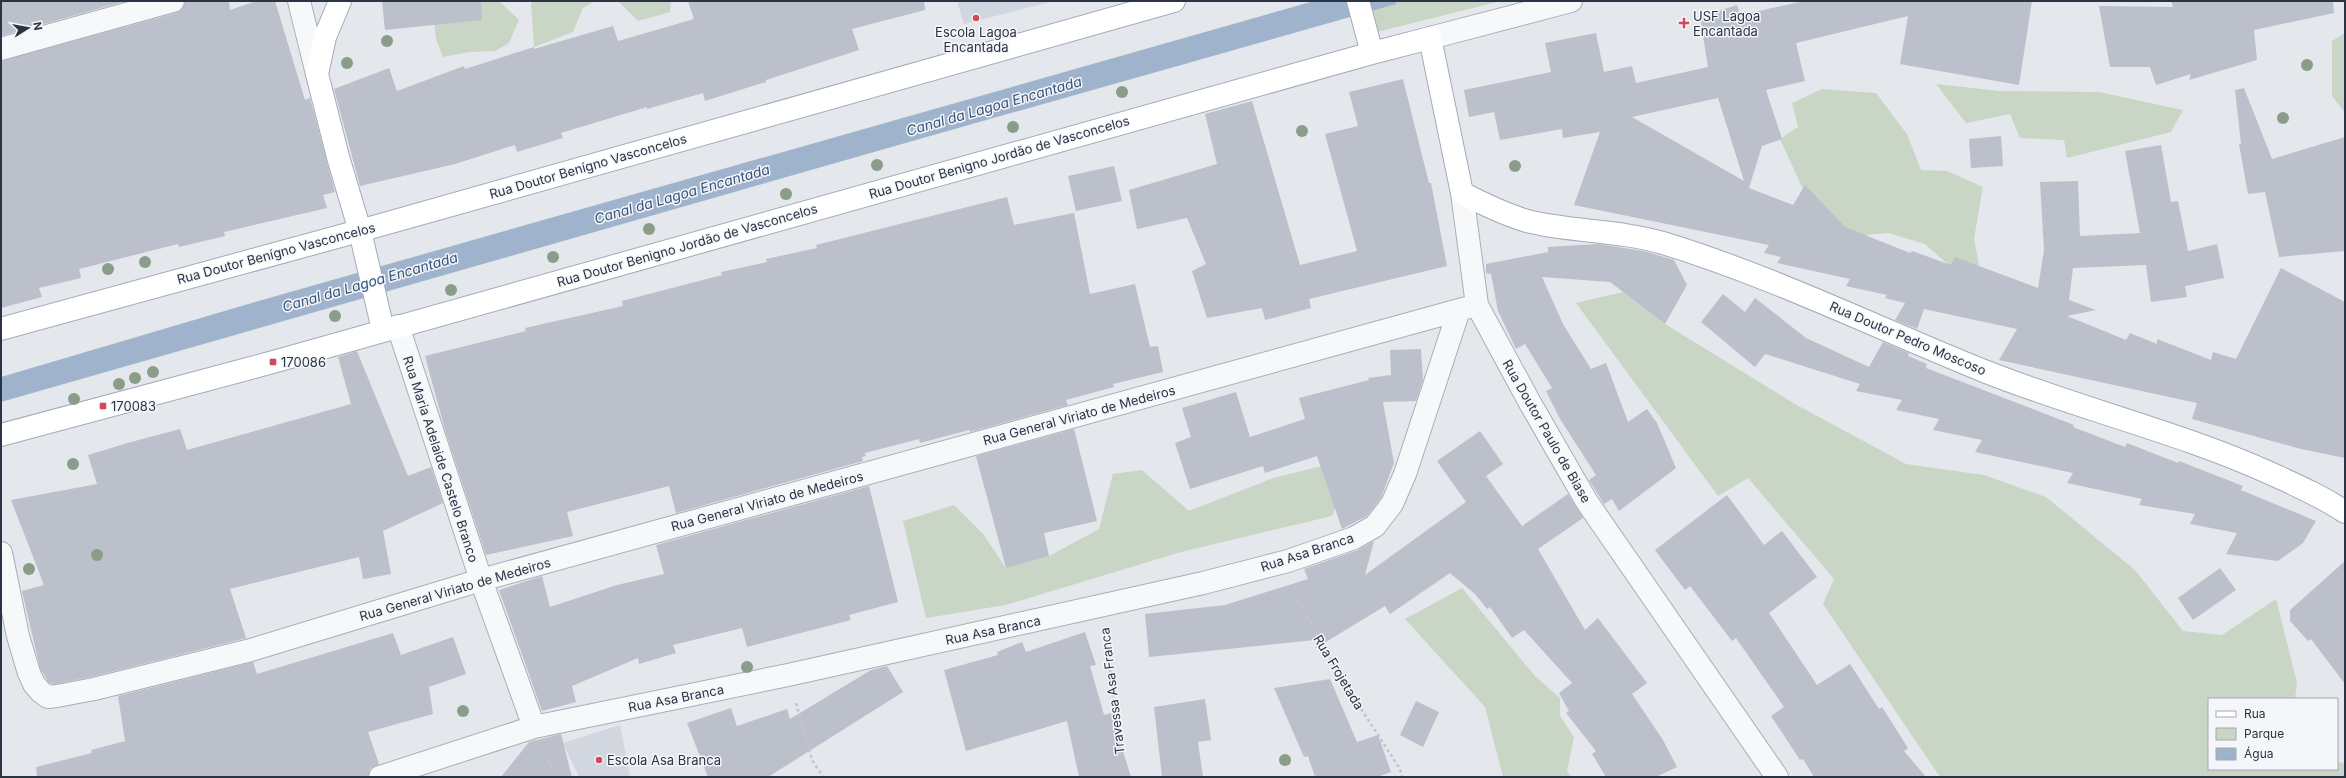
<svg xmlns="http://www.w3.org/2000/svg" width="2346" height="778" font-family="Inter,sans-serif">
<style>
.built{fill:#d2d6de}
.green{fill:#c9d6c5}
.water{fill:#9fb4cc}
.building{fill:#bbc0ca;fill-rule:evenodd}
.lines{fill:none;stroke-linecap:round;stroke-linejoin:round}
.minor-casing{stroke:#a9aeb7;stroke-width:24}
.major-casing{stroke:#a3abb8;stroke-width:24}
.path{stroke:#c2c5cb;stroke-width:2.5;stroke-dasharray:3 3;stroke-linecap:butt}
.minor{stroke:#f7f8fa;stroke-width:22}
.major{stroke:#fff;stroke-width:22}
.tree{fill:#899d89}
.poi-dot{fill:#d1495b;stroke:#f4f6f9;stroke-width:1.5}
.labels{text-anchor:middle;stroke-width:3;stroke-linejoin:round;paint-order:stroke}
.poi-label{font-size:13px;fill:#2b3445;stroke:#f4f6f9;text-anchor:start}
.street-label{font-size:13px;fill:#2b3445;stroke:#f4f6f9}
.water-label{font-size:14px;font-style:italic;fill:#34527a;stroke:#f4f6f9}
</style>
<rect width="100%" height="100%" fill="#e4e7ec"/>
<!-- built -->
<path class="built" d="M 957,1 L 1054,1 L 964,24 Z
M 620,725 L 630,777 L 579,777 L 563,743 Z"/>
<!-- green -->
<path class="green" d="M 432,1 L 499,1 L 519,20 L 509,43 L 495,51 L 469,52 L 443,57 L 436,39 Z
M 538,1 L 595,1 L 583,8 L 573,32 L 534,47 L 531,3 Z
M 618,1 L 671,1 L 670,12 L 638,21 Z
M 1367,1 L 1501,1 L 1377,32 Z
M 2345,33 L 2345,113 L 2332,96 L 2332,41 Z
M 1936,84 L 2000,91 L 2099,92 L 2183,110 L 2171,132 L 2067,158 L 2064,140 L 2020,138 L 2010,114 L 1966,123 Z
M 1822,89 L 1876,93 L 1907,134 L 1921,170 L 1947,171 L 1983,187 L 1974,239 L 1979,265 L 1952,268 L 1925,244 L 1888,233 L 1856,236 L 1829,222 L 1802,187 L 1780,139 L 1798,127 L 1792,103 Z
M 1623,292 L 1665,324 L 1795,404 L 1906,464 L 1984,475 L 2046,497 L 2135,570 L 2183,631 L 2222,635 L 2276,599 L 2297,683 L 2295,699 L 2209,699 L 2209,769 L 2337,769 L 2337,761 L 2345,764 L 2345,777 L 1940,777 L 1823,604 L 1834,579 L 1748,478 L 1718,496 L 1576,303 Z
M 1355,458 L 1332,516 L 1181,552 L 1006,605 L 926,618 L 903,521 L 954,505 L 983,534 L 1006,568 L 1049,556 L 1099,529 L 1113,474 L 1142,470 L 1189,511 L 1273,478 Z
M 1462,588 L 1535,676 L 1560,698 L 1560,716 L 1574,737 L 1567,771 L 1571,777 L 1503,777 L 1485,707 L 1405,619 Z"/>
<!-- water -->
<path class="water" d="M 1314,1 L 1396,1 L 1396,4 L 916,140 L 1,402 L 1,377 L 255,302 Z"/>
<!-- building -->
<path class="building" d="M 1,1 L 126,1 L 1,36 Z
M 185,1 L 229,1 L 230,10 L 257,1 L 275,1 L 305,100 L 310,98 L 335,192 L 323,195 L 327,208 L 224,232 L 225,236 L 179,247 L 178,244 L 79,269 L 81,278 L 39,288 L 42,297 L 1,308 L 1,61 L 176,13 L 182,9 Z
M 382,1 L 481,1 L 482,20 L 385,30 Z
M 688,1 L 924,1 L 925,10 L 852,29 L 859,50 L 766,80 L 766,82 L 705,101 L 703,93 L 647,109 L 647,107 L 561,133 L 563,138 L 517,152 L 515,145 L 455,164 L 360,186 L 334,89 L 389,68 L 397,91 L 464,66 L 465,69 L 534,47 L 534,49 L 613,26 L 618,41 L 694,19 Z
M 1804,1 L 2032,1 L 2019,85 L 1900,64 L 1908,16 L 1796,43 L 1805,81 L 1766,90 L 1782,139 L 1762,146 L 1749,188 L 1793,205 L 1805,185 L 1845,227 L 1910,253 L 1912,251 L 1951,265 L 1955,257 L 2038,288 L 2044,250 L 2040,182 L 2078,181 L 2080,236 L 2140,233 L 2125,151 L 2161,145 L 2171,202 L 2178,201 L 2188,251 L 2217,244 L 2224,278 L 2185,286 L 2187,297 L 2151,302 L 2146,265 L 2073,268 L 2069,300 L 2096,310 L 2067,316 L 2126,340 L 2130,333 L 2157,344 L 2157,339 L 2211,360 L 2213,352 L 2236,359 L 2281,268 L 2345,302 L 2345,458 L 2301,449 L 2192,419 L 2197,403 L 1999,360 L 2017,329 L 1924,309 L 1917,329 L 1895,320 L 1905,303 L 1885,298 L 1887,295 L 1846,286 L 1850,279 L 1777,263 L 1781,257 L 1764,253 L 1769,245 L 1574,205 L 1600,132 L 1563,138 L 1562,129 L 1500,140 L 1494,112 L 1469,117 L 1464,90 L 1551,72 L 1545,43 L 1596,33 L 1604,72 L 1632,66 L 1636,83 L 1708,67 L 1700,17 L 1737,5 L 1740,15 ZM 1718,98 L 1744,181 L 1632,117 Z
M 2171,1 L 2333,1 L 2334,13 L 2254,30 L 2257,60 L 2189,80 L 2191,74 L 2156,85 L 2150,67 L 2110,67 L 2099,6 L 2173,7 Z
M 1403,79 L 1429,183 L 1431,183 L 1447,266 L 1309,299 L 1311,308 L 1265,320 L 1262,308 L 1207,318 L 1192,271 L 1206,264 L 1187,218 L 1137,229 L 1129,190 L 1217,164 L 1205,114 L 1252,101 L 1300,265 L 1357,251 L 1325,134 L 1358,126 L 1349,92 Z
M 2244,88 L 2272,159 L 2345,137 L 2345,251 L 2279,257 L 2265,192 L 2248,194 L 2239,144 L 2241,144 L 2235,90 Z
M 2001,136 L 2003,166 L 1971,168 L 1969,139 Z
M 1114,166 L 1122,201 L 1076,211 L 1068,176 Z
M 1007,197 L 1014,225 L 1074,213 L 1090,294 L 1135,284 L 1150,347 L 1158,346 L 1163,372 L 1113,384 L 1114,387 L 1066,400 L 1068,405 L 970,432 L 969,430 L 920,443 L 919,439 L 865,453 L 866,456 L 862,457 L 863,461 L 676,513 L 669,486 L 567,512 L 573,536 L 486,555 L 445,430 L 425,356 L 526,331 L 525,328 L 623,306 L 622,301 L 722,275 L 721,272 L 767,262 L 766,259 L 817,248 L 816,245 Z
M 1598,244 L 1644,251 L 1674,260 L 1687,285 L 1665,324 L 1610,282 L 1542,277 L 1563,324 L 1591,369 L 1606,363 L 1628,422 L 1647,409 L 1657,423 L 1676,468 L 1619,511 L 1612,499 L 1604,504 L 1589,480 L 1596,475 L 1560,419 L 1546,391 L 1552,388 L 1525,344 L 1516,349 L 1498,311 L 1491,274 L 1486,273 L 1486,264 L 1548,252 L 1548,247 Z
M 1723,294 L 1745,312 L 1755,298 L 1806,338 L 1869,367 L 1883,342 L 1909,353 L 1908,356 L 1927,364 L 1926,368 L 2074,425 L 2073,427 L 2125,447 L 2127,443 L 2178,463 L 2179,461 L 2243,486 L 2241,490 L 2316,521 L 2303,543 L 2278,561 L 2226,554 L 2237,533 L 2190,524 L 2195,514 L 2139,505 L 2142,499 L 2067,483 L 2073,473 L 1975,452 L 1982,440 L 1933,430 L 1939,419 L 1896,410 L 1902,400 L 1856,391 L 1860,384 L 1765,354 L 1755,367 L 1701,322 Z
M 1421,349 L 1423,380 L 1416,401 L 1383,402 L 1394,463 L 1381,498 L 1367,516 L 1342,529 L 1317,456 L 1265,473 L 1263,466 L 1190,489 L 1175,443 L 1191,437 L 1182,408 L 1236,392 L 1250,437 L 1305,419 L 1299,398 L 1369,380 L 1368,378 L 1391,375 L 1390,350 Z
M 357,351 L 408,476 L 431,467 L 443,503 L 383,531 L 391,574 L 363,579 L 359,557 L 230,589 L 246,638 L 91,677 L 55,684 L 49,683 L 40,668 L 22,591 L 44,585 L 11,500 L 97,484 L 88,455 L 131,442 L 180,429 L 187,450 L 351,404 L 338,357 Z
M 1074,429 L 1097,521 L 1044,533 L 1049,556 L 1006,568 L 976,456 Z
M 1480,431 L 1503,464 L 1486,476 L 1522,526 L 1568,494 L 1583,518 L 1538,549 L 1585,630 L 1598,618 L 1647,683 L 1632,694 L 1663,740 L 1677,767 L 1656,777 L 1606,777 L 1592,754 L 1596,751 L 1566,713 L 1569,711 L 1559,693 L 1572,683 L 1524,630 L 1512,638 L 1490,607 L 1487,609 L 1475,594 L 1450,573 L 1390,614 L 1385,606 L 1316,648 L 1315,640 L 1149,657 L 1145,614 L 1225,605 L 1308,579 L 1304,569 L 1358,550 L 1374,541 L 1365,575 L 1466,502 L 1437,461 Z
M 869,486 L 898,602 L 849,615 L 851,620 L 747,647 L 742,628 L 673,645 L 676,653 L 639,664 L 638,658 L 572,686 L 576,702 L 542,711 L 499,590 L 542,576 L 550,607 L 617,585 L 664,574 L 656,545 Z
M 1727,495 L 1764,545 L 1782,531 L 1817,577 L 1769,613 L 1817,685 L 1850,664 L 1879,709 L 1882,707 L 1908,748 L 1904,751 L 1926,777 L 1814,777 L 1803,759 L 1800,760 L 1771,716 L 1784,707 L 1736,638 L 1732,641 L 1690,586 L 1685,590 L 1655,550 Z
M 2345,561 L 2345,684 L 2311,639 L 2308,641 L 2290,621 L 2290,610 Z
M 2220,568 L 2236,590 L 2193,620 L 2178,598 Z
M 1085,632 L 1096,665 L 1090,666 L 1104,715 L 1111,713 L 1131,777 L 1079,777 L 1067,721 L 966,751 L 944,670 L 998,655 L 997,652 L 1022,642 L 1026,652 Z
M 393,633 L 401,655 L 453,637 L 466,674 L 429,687 L 433,714 L 368,732 L 379,764 L 370,769 L 368,777 L 37,777 L 36,767 L 92,753 L 91,750 L 125,741 L 118,696 L 253,662 L 257,674 Z
M 887,666 L 903,692 L 768,777 L 708,777 L 687,723 L 731,708 L 737,726 L 787,709 L 790,719 L 871,670 Z
M 1330,679 L 1357,742 L 1378,735 L 1391,772 L 1377,777 L 1315,777 L 1308,756 L 1304,757 L 1274,688 Z
M 1205,699 L 1211,740 L 1198,742 L 1203,777 L 1162,777 L 1154,707 Z
M 1416,701 L 1439,712 L 1423,747 L 1400,735 Z
M 561,734 L 572,777 L 501,777 L 529,742 Z"/>
<g class="lines">
<!-- minor casing -->
<g class="minor-casing">
<path id="minor" d="M 299,1 L 317,74
M 1430,38 L 1571,1
M 1,49 L 173,1
M 1462,193 L 1477,305 L 1530,403 L 1587,502 L 1777,777
M 398,326 L 481,580 L 534,727
M 1,553 L 18,636 L 29,673 L 34,684 L 41,692 L 48,697 L 57,696 L 94,689 L 251,650 L 481,580 L 1477,305
M 380,777 L 534,727 L 788,675 L 1203,583 L 1288,561 L 1354,538 L 1375,526 L 1392,504 L 1405,474 L 1459,310"/>
</g>
<!-- major casing -->
<g class="major-casing">
<path id="major" d="M 340,1 L 325,37 L 317,74 L 338,157 L 360,231 L 383,330
M 1358,1 L 1372,53
M 1,329 L 377,226 L 1174,1
M 1,435 L 273,362 L 1372,53 L 1430,38 L 1462,193 C 1483,204 1504,214 1527,221 C 1571,232 1619,230 1663,243 C 1774,277 1877,328 1984,371 C 2079,409 2180,432 2274,475 C 2298,486 2323,497 2345,512"/>
</g>
<!-- path -->
<path class="path" d="M 1296,588 L 1299,600 L 1336,670 L 1400,769 L 1402,777
M 1106,634 L 1122,777
M 796,703 L 812,760 L 823,777
M 545,754 L 556,777"/>
<!-- minor -->
<use href="#minor" class="minor"/>
<!-- major -->
<use href="#major" class="major"/>
</g>
<!-- trees -->
<g class="tree">
<circle cx="387" cy="41" r="6"/>
<circle cx="347" cy="63" r="6"/>
<circle cx="2307" cy="65" r="6"/>
<circle cx="1122" cy="92" r="6"/>
<circle cx="2283" cy="118" r="6"/>
<circle cx="1013" cy="127" r="6"/>
<circle cx="1302" cy="131" r="6"/>
<circle cx="877" cy="165" r="6"/>
<circle cx="1515" cy="166" r="6"/>
<circle cx="786" cy="194" r="6"/>
<circle cx="649" cy="229" r="6"/>
<circle cx="553" cy="257" r="6"/>
<circle cx="145" cy="262" r="6"/>
<circle cx="108" cy="269" r="6"/>
<circle cx="451" cy="290" r="6"/>
<circle cx="335" cy="316" r="6"/>
<circle cx="153" cy="372" r="6"/>
<circle cx="135" cy="378" r="6"/>
<circle cx="119" cy="384" r="6"/>
<circle cx="74" cy="399" r="6"/>
<circle cx="73" cy="464" r="6"/>
<circle cx="97" cy="555" r="6"/>
<circle cx="29" cy="569" r="6"/>
<circle cx="747" cy="667" r="6"/>
<circle cx="463" cy="711" r="6"/>
<circle cx="1285" cy="760" r="6"/>
</g>
<!-- markers -->
<g class="poi-dot">
<circle cx="976" cy="18" r="4"/>
<path d="M1682 17h4v4h4v4h-4v4h-4v-4h-4v-4h4z"/>
<rect x="269" y="358" width="8" height="8" rx="2"/>
<rect x="99" y="402" width="8" height="8" rx="2"/>
<circle cx="599" cy="760" r="4"/>
</g>
<g class="labels">
<!-- poi labels -->
<g class="poi-label">
<text x="1693" y="21">USF Lagoa<tspan x="1693" dy="15">Encantada</tspan></text>
<text x="976" y="37" text-anchor="middle">Escola Lagoa<tspan x="976" dy="15">Encantada</tspan></text>
<text x="281" y="367">170086</text>
<text x="111" y="411">170083</text>
<text x="607" y="765">Escola Asa Branca</text>
</g>
<!-- street labels -->
<g class="street-label">
<text transform="translate(999 157) rotate(-16)" y="5">Rua Doutor Benigno Jordão de Vasconcelos</text>
<text transform="translate(588 166) rotate(-16)" y="5">Rua Doutor Benígno Vasconcelos</text>
<text transform="translate(687 245) rotate(-16)" y="5">Rua Doutor Benigno Jordão de Vasconcelos</text>
<text transform="translate(276 253) rotate(-15)" y="5">Rua Doutor Benígno Vasconcelos</text>
<text transform="translate(1908 338) rotate(23)" y="5">Rua Doutor Pedro Moscoso</text>
<text transform="translate(1079 415) rotate(-15)" y="5">Rua General Viriato de Medeiros</text>
<text transform="translate(1547 431) rotate(60)" y="5">Rua Doutor Paulo de Biase</text>
<text transform="translate(441 459) rotate(72)" y="5">Rua Maria Adelaide Castelo Branco</text>
<text transform="translate(767 501) rotate(-15)" y="5">Rua General Viriato de Medeiros</text>
<text transform="translate(1307 552) rotate(-18)" y="5">Rua Asa Branca</text>
<text transform="translate(455 589) rotate(-16)" y="5">Rua General Viriato de Medeiros</text>
<text transform="translate(993 630) rotate(-12)" y="5">Rua Asa Branca</text>
<text transform="translate(1339 672) rotate(59)" y="5">Rua Frojetada</text>
<text transform="translate(1112 691) rotate(-97)" y="5">Travessa Asa Franca</text>
<text transform="translate(676 698) rotate(-11)" y="5">Rua Asa Branca</text>
</g>
<!-- water labels -->
<g class="water-label">
<text transform="translate(994 106) rotate(-16)" y="5">Canal da Lagoa Encantada</text>
<text transform="translate(682 194) rotate(-16)" y="5">Canal da Lagoa Encantada</text>
<text transform="translate(370 282) rotate(-16)" y="5">Canal da Lagoa Encantada</text>
</g>
</g>
<!-- border -->
<rect width="2346" height="778" fill="none" stroke="#2b3445" stroke-width="4"/>
<!-- legend -->
<rect x="2208" y="698" width="130" height="72" fill="#f4f6f9" stroke="#a4a8b1"/>
<rect x="2216" y="711" width="20" height="6" fill="#ffffff" stroke="#a4a8b1"/>
<text x="2244" y="718" font-size="12" fill="#2b3445">Rua</text>
<rect x="2216" y="728" width="20" height="12" fill="#c9d6c5" stroke="#a4a8b1"/>
<text x="2244" y="738" font-size="12" fill="#2b3445">Parque</text>
<rect x="2216" y="748" width="20" height="12" fill="#9fb4cc" stroke="#a4a8b1"/>
<text x="2244" y="758" font-size="12" fill="#2b3445">Água</text>
<!-- north arrow -->
<g transform="translate(28 28) rotate(79)" stroke="#f4f6f9" stroke-width="3" paint-order="stroke">
<path d="M0-3L7 15L0 10L-7 15Z" fill="#2b3445"/>
<text y="-6" font-size="11" font-weight="bold" text-anchor="middle" fill="#2b3445">N</text>
</g>
</svg>
